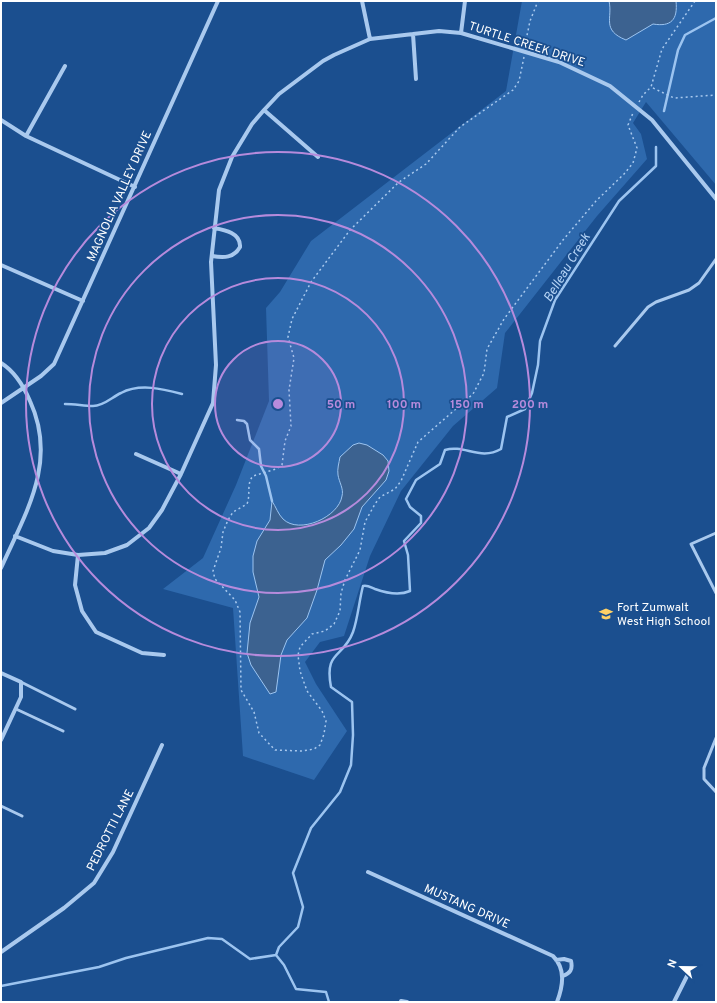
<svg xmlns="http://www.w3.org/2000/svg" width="717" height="1003" font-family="Overpass,sans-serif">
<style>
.green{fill:#2e69ad}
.water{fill:#3c6290;stroke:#9cc4f0}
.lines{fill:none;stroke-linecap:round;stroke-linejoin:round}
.stream{stroke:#9cc4f0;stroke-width:2.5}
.path{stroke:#a9c9ee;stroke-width:1.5;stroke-dasharray:2 3;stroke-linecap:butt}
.service{stroke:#a9c9ee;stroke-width:3}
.minor{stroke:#a9c9ee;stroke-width:4}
.ring{fill:none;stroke:#b68bdc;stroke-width:2}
.labels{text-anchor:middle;stroke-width:3.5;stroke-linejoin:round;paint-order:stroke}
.street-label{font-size:12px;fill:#fff;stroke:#1b4f8f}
.poi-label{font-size:12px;fill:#fff;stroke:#1b4f8f;text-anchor:start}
.water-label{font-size:13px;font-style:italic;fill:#b5d3f5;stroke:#1b4f8f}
.centre{fill:#b68bdc;stroke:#1b4f8f;stroke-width:2}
.ring-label{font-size:12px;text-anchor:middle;font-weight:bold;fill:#b68bdc;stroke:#1b4f8f;stroke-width:3.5;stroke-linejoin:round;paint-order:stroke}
</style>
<rect width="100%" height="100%" fill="#1b4f8f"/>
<!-- green -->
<path class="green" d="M 522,1 L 716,1 L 716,185 L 646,102 L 633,123 L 641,134 L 647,159 L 597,216 L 505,333 L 497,388 L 453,426 L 401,491 L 370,556 L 344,636 L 320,642 L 305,662 L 316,684 L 347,731 L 314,780 L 243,756 L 233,608 L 163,589 L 203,558 L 236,485 L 269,401 L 266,308 L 280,292 L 311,241 L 506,91 Z"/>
<!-- water -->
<path class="water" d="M 609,1 L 676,1 C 678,20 671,27 653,24 L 626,40 C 601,30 613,18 609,1 Z
M 359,443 L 367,445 L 383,455 L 388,461 L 389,471 L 386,480 L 362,507 L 354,529 L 341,545 L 325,560 L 317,590 L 307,618 L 287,640 L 281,655 L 276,692 L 270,694 L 251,665 L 247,653 L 250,623 L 259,597 L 253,572 L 253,556 L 257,541 L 270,520 L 272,501 C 276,507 278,514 283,519 C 299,535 339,517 342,496 C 344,489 339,482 338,475 C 337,469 339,463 340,457 L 353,445 Z"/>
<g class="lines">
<!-- stream -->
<path class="stream" d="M 664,111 L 678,50 L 685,35 L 716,18
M 65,404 C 75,404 84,406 93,406 C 104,406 112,397 121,393 C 140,383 163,389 182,394
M 237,420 L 244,421 L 247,424 L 250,440 L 259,449 L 261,466 L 266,476 L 272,501
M 276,955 L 279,947 L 298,927 L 303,907 L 293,873 L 311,828 L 340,792 L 351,765 L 353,735 L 352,702 L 331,687 C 324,650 343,659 353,632 C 358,618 359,601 363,586 C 368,585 370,587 375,589 C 386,593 399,596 410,591 L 408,555 L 404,541 L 421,523 L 421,516 L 410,507 L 406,499 L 416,480 L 440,464 L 445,450 C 464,444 480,461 501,449 L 507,417 L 525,409 L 532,393 L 538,365 L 540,341 L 555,300 L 619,201 L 656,166 L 656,147
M 276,955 L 284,965 L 296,989 L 326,992 L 329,1002
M 1,986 L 99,967 L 126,958 L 208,938 L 222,939 L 250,959 L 276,955"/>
<!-- path -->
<path class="path" d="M 695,1 L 662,49 L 651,87 L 674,98 L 716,95
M 525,45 L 530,21 L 538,1
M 524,57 L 519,81 L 513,90 L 460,127 L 426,164 L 399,182 L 350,230 L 311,282 L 292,319 L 288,337 L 294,358 L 289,390 L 291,426 L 285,441 L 282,465 L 276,469 L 253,476 C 246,484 251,494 247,504 L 233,512 L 228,520 L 223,532 L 221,548 L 213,571 L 215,579 L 235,600 L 240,612 L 241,690 L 254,712 L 259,733 L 275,750 L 302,751 L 314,749 L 320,745 L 324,734 L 326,721 L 322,711 L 307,691 L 300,671 L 298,655 L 300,647 L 312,634 L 325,631 L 334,624 L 340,611 L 341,593 L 345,580 L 360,550 L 365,522 L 375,504 L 380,497 L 395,489 L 401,481 L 418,442 L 473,394 L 484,373 L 487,349 L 504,319 L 563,240 L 596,201 L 624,174 L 633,163 L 637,148 L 628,125 L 633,113
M 639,102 L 643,95 L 651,87"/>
<!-- service -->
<path class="service" d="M 615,346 L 648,307 L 656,302 L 689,290 L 699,283 L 716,259
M 716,533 L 691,544 L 716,593
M 21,682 L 75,709
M 16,709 L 63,731
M 716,738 L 704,768 L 704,779 L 716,792
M 1,806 L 22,816"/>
<!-- minor -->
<path class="minor" d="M 362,1 L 370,39
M 461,33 L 465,1
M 413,34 L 416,79
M 264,110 L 318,157
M 1,120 L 26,136 L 135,187
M 26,136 L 65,66
M 212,256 C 224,258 234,258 240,247 C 241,233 225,230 214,228
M 1,265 L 83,301
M 1,363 C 14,371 24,387 30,401 C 58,462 26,512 1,568
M 1,403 L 41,376 L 54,364 L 218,1
M 136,454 L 181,474
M 15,536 L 53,551 L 78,555 L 105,553 L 127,545 L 149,528 L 162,510 L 181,474 L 213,403 L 216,365 L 211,262 L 219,190 L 232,157 L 252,124 L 264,110 L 279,94 L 323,61 L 334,55 L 370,39 L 439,31 L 461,33 L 559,62 L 610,86 L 652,120 L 716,199
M 78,555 L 75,585 L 82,611 L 96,632 L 142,653 L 164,655
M 1,673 L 21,682 L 21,697 L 1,740
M 368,872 L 553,956 C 566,969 563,986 557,1002
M 1,952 L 64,908 L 94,883 L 113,852 L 162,745
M 556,960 L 564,959 L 571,961 C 573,970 570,973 563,976
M 401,1001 L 407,1002
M 674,1002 L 689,972"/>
</g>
<!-- distance rings -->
<circle cx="278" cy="404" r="63" fill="#b68bdc" fill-opacity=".12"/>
<g class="ring">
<circle cx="278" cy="404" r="63"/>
<circle cx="278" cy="404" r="126"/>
<circle cx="278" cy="404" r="189"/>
<circle cx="278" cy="404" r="252"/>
</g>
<!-- icons -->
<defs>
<g id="school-bare" transform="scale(1.08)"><path d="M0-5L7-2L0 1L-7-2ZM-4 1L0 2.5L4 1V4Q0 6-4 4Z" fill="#ffd166" stroke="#1b4f8f" stroke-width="2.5" paint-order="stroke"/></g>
</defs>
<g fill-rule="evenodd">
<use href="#school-bare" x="606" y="614"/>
</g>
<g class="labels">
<!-- street labels -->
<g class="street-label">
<text transform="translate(527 44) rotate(18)" y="4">TURTLE CREEK DRIVE</text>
<text transform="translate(119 196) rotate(-66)" y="4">MAGNOLIA VALLEY DRIVE</text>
<text transform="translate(110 830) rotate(-63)" y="4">PEDROTTI LANE</text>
<text transform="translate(467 906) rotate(24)" y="4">MUSTANG DRIVE</text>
</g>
<!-- poi labels -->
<g class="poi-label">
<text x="617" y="611">Fort Zumwalt<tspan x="617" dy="14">West High School</tspan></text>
</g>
<!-- water labels -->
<g class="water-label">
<text transform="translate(566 267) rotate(-59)" y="5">Belleau Creek</text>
</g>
</g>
<circle cx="278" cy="404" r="6" class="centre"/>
<g class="ring-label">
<text x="341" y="408">50 m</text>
<text x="404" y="408">100 m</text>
<text x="467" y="408">150 m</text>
<text x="530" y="408">200 m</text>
</g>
<!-- border -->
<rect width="717" height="1003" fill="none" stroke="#ffffff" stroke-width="4"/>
<!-- north arrow -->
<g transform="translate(681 967) rotate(292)" stroke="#1b4f8f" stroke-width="3" paint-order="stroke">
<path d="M0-3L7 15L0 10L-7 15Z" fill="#ffffff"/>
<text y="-6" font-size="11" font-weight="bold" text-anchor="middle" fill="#ffffff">N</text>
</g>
</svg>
